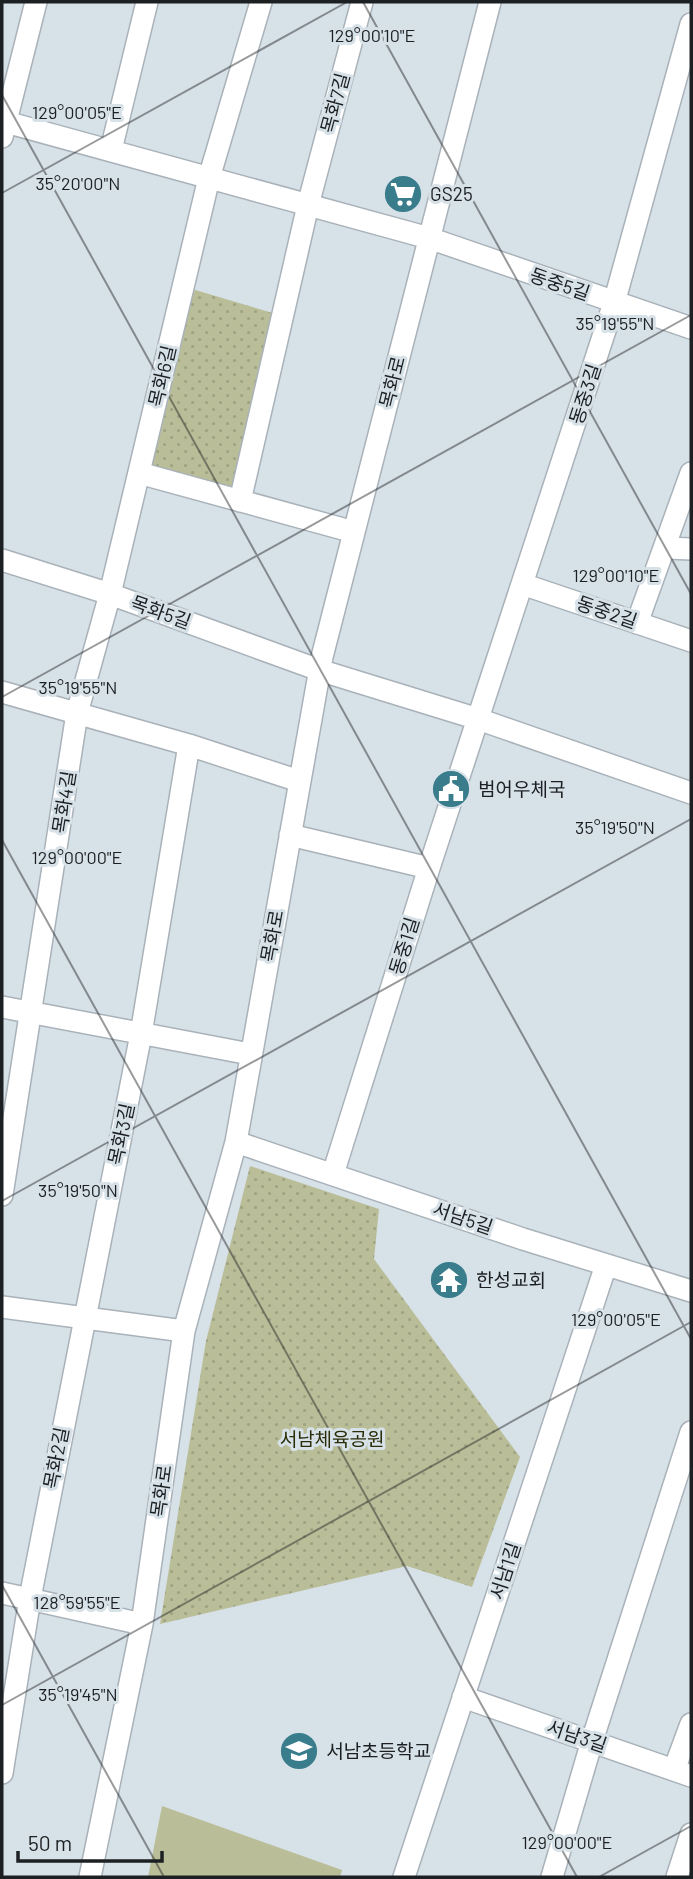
<svg xmlns="http://www.w3.org/2000/svg" width="693" height="1879" font-family="Barlow,'Noto Sans KR',sans-serif">
<style>
.park{fill:url(#park-dots)}
.garden{fill:#babe98}
.lines{fill:none;stroke-linecap:round;stroke-linejoin:round}
.minor-casing{stroke:#a9b2b9;stroke-width:24}
.minor{stroke:#fff;stroke-width:21}
.ticks{fill:none;stroke:#1c2022;stroke-width:2;stroke-opacity:0.45}
.labels{text-anchor:middle;stroke-width:6;stroke-linejoin:round;paint-order:stroke}
.street-label{font-size:19px;fill:#1c2022;stroke:#d7e1e8}
.poi-label{font-size:19px;fill:#1c2022;stroke:#d7e1e8;text-anchor:start}
.park-label{font-size:19px;fill:#2a2d07;stroke:#d7e1e8}
.ticks-label{font-size:18px;text-anchor:middle;fill:#1c2022;stroke:#d7e1e8;stroke-width:6;stroke-linejoin:round;paint-order:stroke}
</style>
<defs>
<pattern id="park-dots" width="8" height="8" patternUnits="userSpaceOnUse" patternTransform="scale(1.75)"><rect width="8" height="8" fill="#babe98"/><path d="M2 2h.1M6 6h.1" fill="none" stroke="#9fa383" stroke-width="1.8" stroke-linecap="round"/></pattern>
</defs>
<rect width="100%" height="100%" fill="#d7e1e8"/>
<!-- park -->
<path class="park" d="M 192,289 L 276,314 L 232,490 L 147,466 Z
M 250,1166 L 379,1209 L 374,1259 L 520,1457 L 472,1587 L 407,1566 L 160,1624 L 206,1341 Z"/>
<!-- garden -->
<path class="garden" d="M 162,1806 L 342,1870 L 340,1877 L 148,1877 Z"/>
<g class="lines">
<!-- minor casing -->
<g class="minor-casing">
<path id="minor" d="M 2,121 L 429,238 L 691,328
M 2,137 L 36,2
M 111,150 L 147,2
M 139,473 L 354,532
M 240,501 L 308,205 L 362,2
M 667,548 L 691,549
M 2,560 L 110,594 L 319,670 L 478,719 L 691,793
M 522,584 L 691,641
M 637,623 L 691,473
M 2,692 L 189,745 L 299,781
M 290,835 L 429,868
M 2,1007 L 250,1054
M 236,1142 L 523,1239 L 691,1291
M 333,1174 L 429,868 L 614,303 L 691,24
M 2,1195 L 77,713 L 110,594 L 209,178 L 261,2
M 2,1307 L 184,1331
M 2,1593 L 142,1624
M 463,1697 L 691,1776
M 674,1770 L 691,1724
M 2,1773 L 30,1598 L 141,1034 L 189,745
M 90,1877 L 142,1624 L 184,1331 L 236,1142 L 322,657 L 490,2
M 404,1877 L 606,1265
M 552,1877 L 592,1741 L 691,1432
M 677,1877 L 691,1834"/>
</g>
<!-- minor -->
<use href="#minor" class="minor"/>
</g>
<!-- ticks -->
<path class="ticks" d="M 363,2 L 691,594M 2,95 L 691,1339M 2,193 L 347,2M 2,697 L 691,315M 2,840 L 577,1877M 2,1201 L 691,819M 2,1585 L 164,1877M 2,1705 L 691,1322M 599,1877 L 691,1826"/>
<!-- icons -->
<defs>
<g id="supermarket-disc" transform="scale(2.0125)"><circle r="9.5" fill="#397c8c" stroke="#d7e1e8"/><path d="M-6-5.5h2.5l.6 2H6L4.5 2H-2.5L-4.4-4H-6ZM-1.5 3.2a1.3 1.3 0 1 0 .1 0ZM3 3.2a1.3 1.3 0 1 0 .1 0Z" fill="#fff"/></g>
<g id="civic-disc" transform="scale(2.0125)"><circle r="9.5" fill="#397c8c" stroke="#d7e1e8"/><path d="M-.6-6.5H3V-4.5H.6V-3L4-1V1h2V6H-6V1h2V-1L-.6-3ZM-1.2 2.5V6h2.4V2.5Z" fill="#fff"/></g>
<g id="temple-disc" transform="scale(2.0125)"><circle r="9.5" fill="#397c8c" stroke="#d7e1e8"/><path d="M0-6L5-2H3V0L6.5 2.5H4V6H1.5V3h-3V6H-4V2.5H-6.5L-3 0V-2H-5Z" fill="#fff"/></g>
<g id="school-disc" transform="scale(2.0125)"><circle r="9.5" fill="#397c8c" stroke="#d7e1e8"/><path d="M0-5L7-2L0 1L-7-2ZM-4 1L0 2.5L4 1V4Q0 6-4 4Z" fill="#fff"/></g>
</defs>
<g fill-rule="evenodd">
<use href="#supermarket-disc" x="403" y="194"/>
<use href="#civic-disc" x="451" y="789"/>
<use href="#temple-disc" x="449" y="1280"/>
<use href="#school-disc" x="299" y="1751"/>
</g>
<g class="labels">
<!-- street labels -->
<g class="street-label">
<text transform="translate(335 103) rotate(-75)" y="7">목화7길</text>
<text transform="translate(560 284) rotate(19)" y="7">동중5길</text>
<text transform="translate(162 376) rotate(-77)" y="7">목화6길</text>
<text transform="translate(392 382) rotate(-76)" y="7">목화로</text>
<text transform="translate(585 394) rotate(-72)" y="7">동중3길</text>
<text transform="translate(161 612) rotate(20)" y="7">목화5길</text>
<text transform="translate(607 612) rotate(19)" y="7">동중2길</text>
<text transform="translate(64 802) rotate(-81)" y="7">목화4길</text>
<text transform="translate(272 936) rotate(-80)" y="7">목화로</text>
<text transform="translate(404 946) rotate(-73)" y="7">동중1길</text>
<text transform="translate(121 1134) rotate(-78)" y="7">목화3길</text>
<text transform="translate(463 1218) rotate(19)" y="7">서남5길</text>
<text transform="translate(56 1458) rotate(-79)" y="7">목화2길</text>
<text transform="translate(161 1491) rotate(-82)" y="7">목화로</text>
<text transform="translate(505 1571) rotate(-72)" y="7">서남1길</text>
<text transform="translate(577 1736) rotate(19)" y="7">서남3길</text>
</g>
<!-- poi labels -->
<g class="poi-label">
<text x="430" y="201">GS25</text>
<text x="478" y="796">범어우체국</text>
<text x="476" y="1287">한성교회</text>
<text x="326" y="1758">서남초등학교</text>
</g>
<!-- park labels -->
<g class="park-label">
<text x="332" y="1446">서남체육공원</text>
</g>
</g>
<g class="ticks-label">
<text x="372" y="42">129°00'10"E</text>
<text x="77" y="119">129°00'05"E</text>
<text x="78" y="190">35°20'00"N</text>
<text x="615" y="330">35°19'55"N</text>
<text x="616" y="582">129°00'10"E</text>
<text x="78" y="694">35°19'55"N</text>
<text x="615" y="834">35°19'50"N</text>
<text x="77" y="864">129°00'00"E</text>
<text x="78" y="1197">35°19'50"N</text>
<text x="616" y="1326">129°00'05"E</text>
<text x="77" y="1609">128°59'55"E</text>
<text x="78" y="1701">35°19'45"N</text>
<text x="567" y="1849">129°00'00"E</text>
</g>
<!-- border -->
<rect width="693" height="1879" fill="none" stroke="#1c2022" stroke-width="7"/>
<!-- scale -->
<path d="M18 1851v10h144v-10" fill="none" stroke="#1c2022" stroke-width="3.5"/>
<text x="28" y="1851" font-size="21" fill="#1c2022" stroke="#d7e1e8" stroke-width="5" paint-order="stroke">50 m</text>
</svg>
